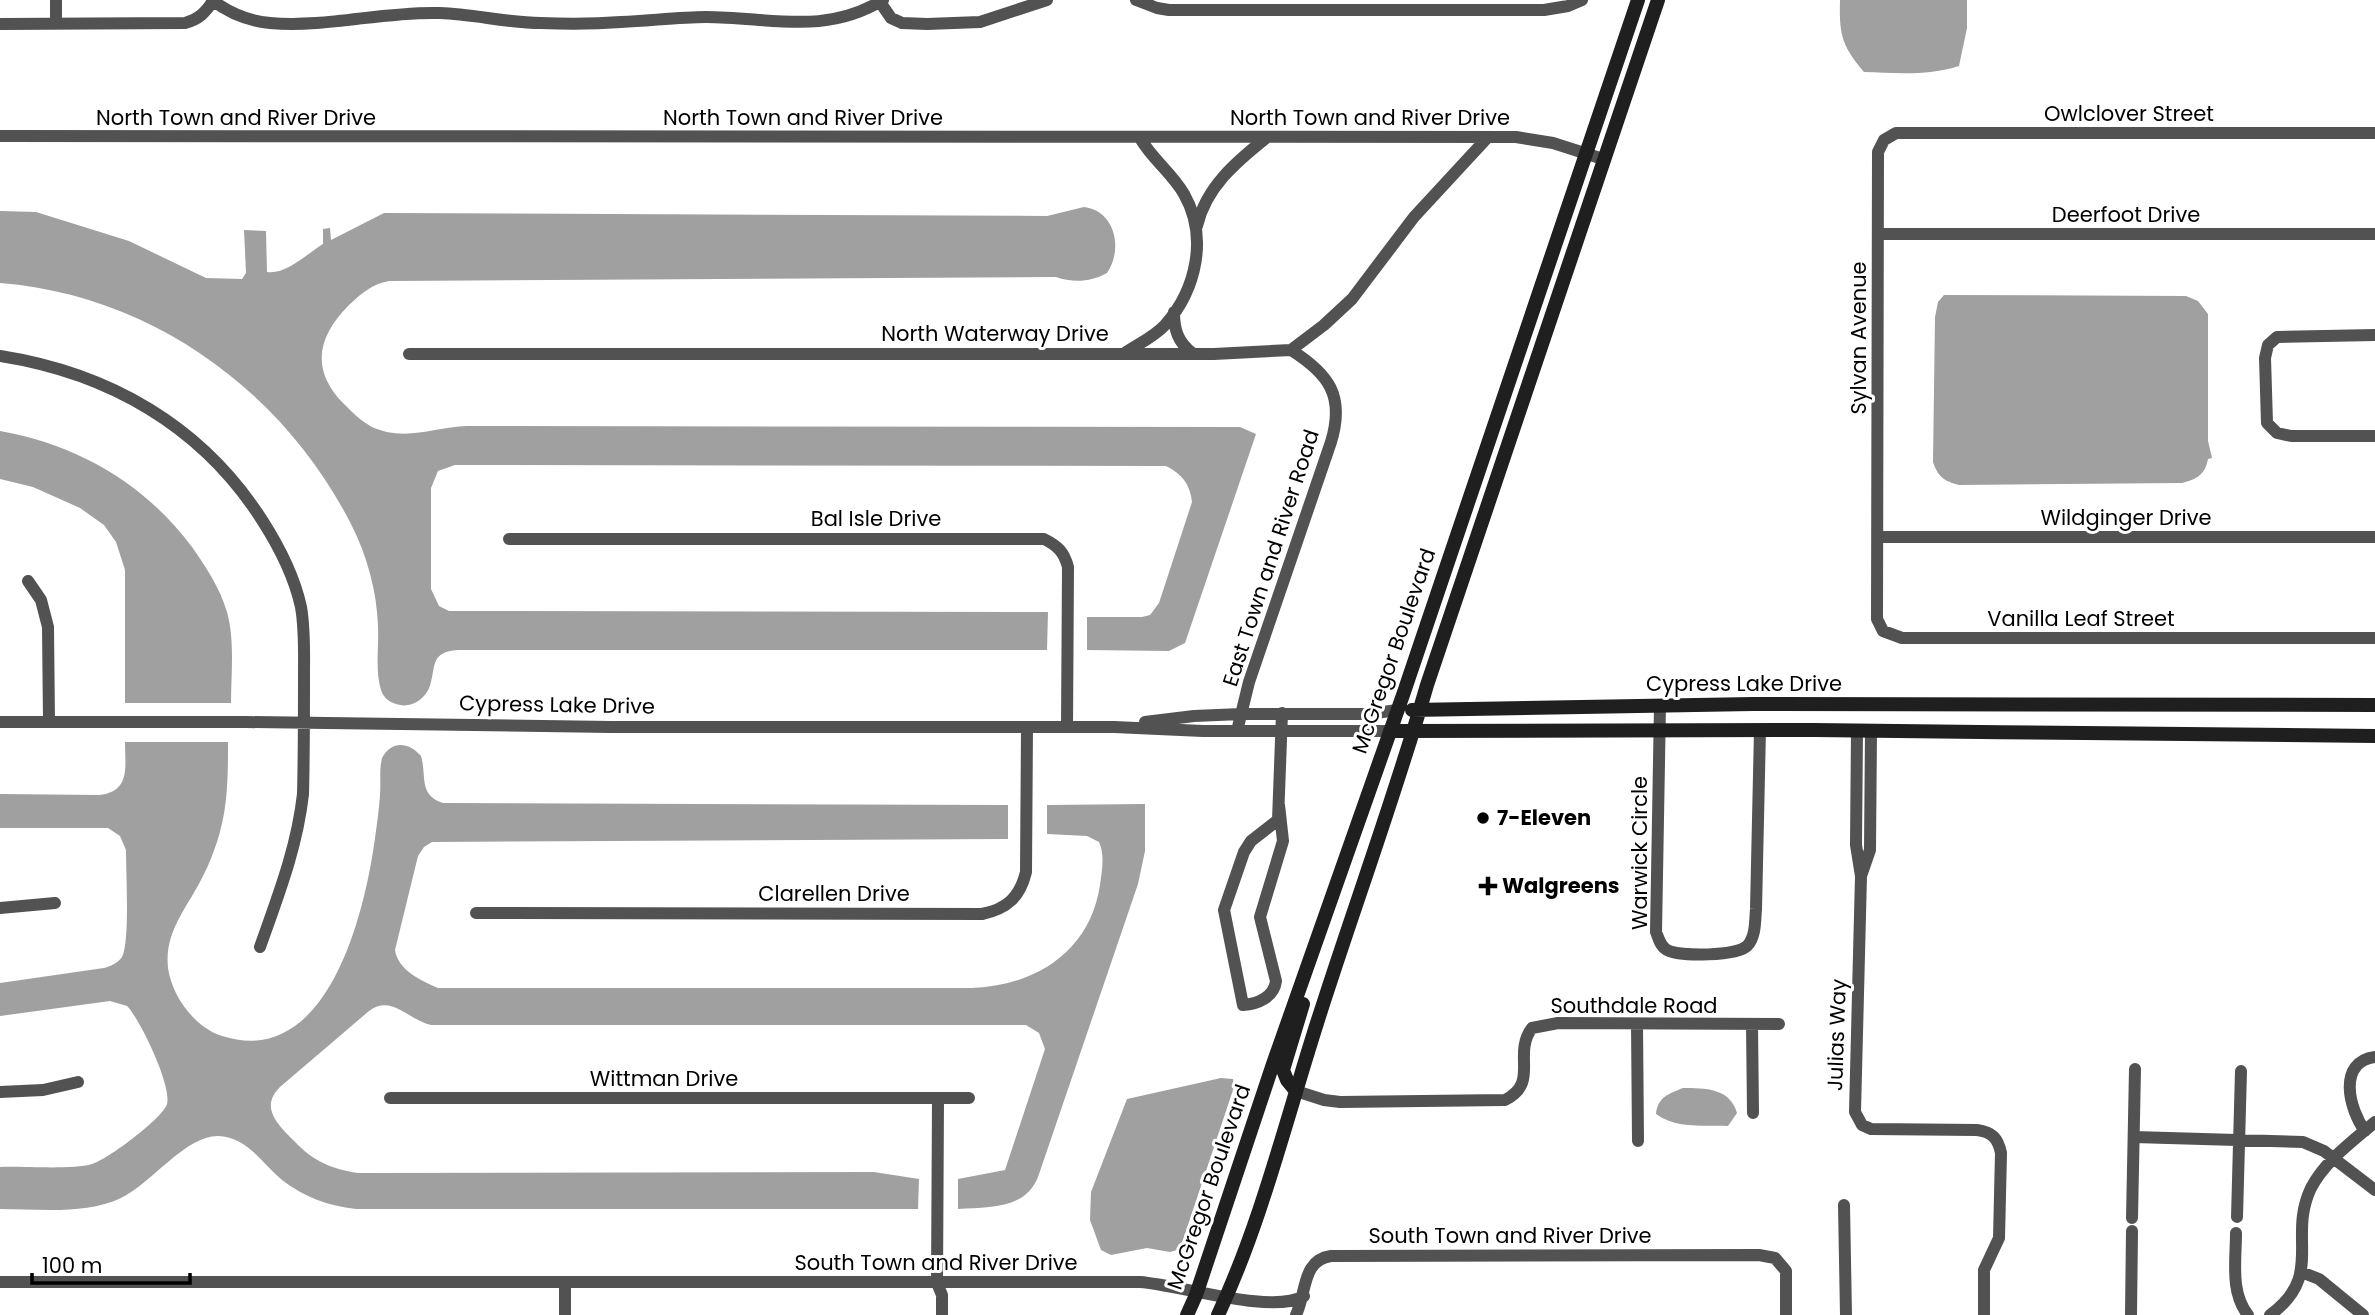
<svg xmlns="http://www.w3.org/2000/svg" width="2375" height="1315" font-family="Poppins,sans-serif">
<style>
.water{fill:#a0a0a0}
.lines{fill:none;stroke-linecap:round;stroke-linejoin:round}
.minor{stroke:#525252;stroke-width:12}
.secondary{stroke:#1f1f1f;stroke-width:14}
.poi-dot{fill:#000;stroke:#fff;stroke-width:2.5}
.labels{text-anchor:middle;stroke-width:6;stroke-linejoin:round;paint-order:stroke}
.street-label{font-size:21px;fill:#000;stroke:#fff}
.poi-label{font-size:21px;font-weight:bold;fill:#000;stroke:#fff;text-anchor:start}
</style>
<rect width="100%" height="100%" fill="#fff"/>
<!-- water -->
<path class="water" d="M 1840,0 L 1967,0 L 1967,28 L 1959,66 C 1929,76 1895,73 1864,72 C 1842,46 1839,35 1840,0 Z
M 1084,207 C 1116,211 1123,250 1107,273 C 1091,282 1073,283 1056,277 L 389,281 C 372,284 362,293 349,305 C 318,336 310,369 343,403 C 352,412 361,421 372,427 C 405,442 434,427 467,426 L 1240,427 L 1256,434 L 1185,643 L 1169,651 L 1087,650 L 1087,617 L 1142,617 L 1150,615 L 1159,603 L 1192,502 C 1190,484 1182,474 1166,466 L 455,465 L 438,471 L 431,488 L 431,589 L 439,606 L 449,611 L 1048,612 L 1047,650 L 458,650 C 430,652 436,666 430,686 C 425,700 410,709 396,704 C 389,702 383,697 381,690 C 375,671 379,646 378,626 C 377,592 367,555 351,524 C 283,391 152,295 0,283 L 0,211 L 36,212 L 129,241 L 206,278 L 242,279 L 246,273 L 244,230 L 266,231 L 267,272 C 286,275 308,253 323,244 L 323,229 L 330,228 L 331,240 L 384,213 L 1047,216 Z
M 1944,295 L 2186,296 L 2198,301 L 2208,314 L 2208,441 L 2212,458 L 2208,459 C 2205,475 2197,479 2182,483 L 1959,485 C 1944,481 1938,477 1933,462 L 1935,317 L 1938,302 Z
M 0,431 C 78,445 144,483 192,547 C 206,567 220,588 227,612 C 235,641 231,674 231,703 L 125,703 L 125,570 L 116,542 L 104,525 L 80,508 L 33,487 L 0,479 Z
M 125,742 L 228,742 C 228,776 228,809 217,842 C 213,853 209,865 203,876 C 188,907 164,931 168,968 C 172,996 194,1027 222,1036 C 328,1070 365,912 375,838 C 377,824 379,809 380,795 C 381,783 379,770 382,758 C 391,741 408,741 421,756 C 427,776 418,795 443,803 L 1008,805 L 1008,839 L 432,842 L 424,847 L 418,856 L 395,950 C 398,970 420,980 438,988 L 971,988 C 1035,986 1090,952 1100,885 C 1102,871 1105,855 1099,842 L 1087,836 L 1047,834 L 1047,805 L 1145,804 L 1145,851 L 1138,884 L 1038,1177 C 1025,1210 988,1207 958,1209 L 958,1179 L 1005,1170 L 1045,1049 L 1039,1033 L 1026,1025 L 431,1025 C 408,1020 392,994 369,1011 L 280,1087 C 261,1106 275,1122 291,1138 C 300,1147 309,1156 321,1162 C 332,1168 345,1171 358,1173 L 874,1172 L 919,1179 L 918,1209 L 356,1209 C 328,1206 304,1197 282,1180 C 262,1164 248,1137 218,1136 C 185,1136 152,1183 121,1198 C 85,1215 39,1209 0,1209 L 0,1167 C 23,1166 72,1170 92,1164 C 107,1160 163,1118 167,1104 C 172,1086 140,1019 127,1006 L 110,1001 L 0,1016 L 0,983 L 104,968 C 111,966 118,963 122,957 C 130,943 126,870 126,850 L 120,836 L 108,828 L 0,828 L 0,794 L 99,795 C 131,792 125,766 125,742 Z
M 1221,1078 L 1233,1079 L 1234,1087 L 1180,1249 L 1170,1252 L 1147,1248 L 1111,1255 L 1101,1250 L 1090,1220 L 1091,1192 L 1127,1099 Z
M 1683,1088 C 1705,1088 1730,1088 1737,1113 L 1728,1126 C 1704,1125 1676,1129 1656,1114 C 1658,1097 1668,1094 1683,1088 Z"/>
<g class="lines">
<!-- minor -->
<path class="minor" d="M 212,0 C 229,13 249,21 270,23 C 327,28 383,11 440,13 C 474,14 507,23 541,23 C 567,24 594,24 621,22 C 649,21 678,17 706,17 C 769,17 824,36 883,0
M 1136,0 L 1157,8 L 1169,10 L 1544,10 L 1568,6 L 1582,0
M 880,2 L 891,18 L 902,23 L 927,24 L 980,22 L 1047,0
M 0,24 L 185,23 C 199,19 205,13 213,1
M 56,24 L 56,0
M 2375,133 L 1896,133 L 1884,140 L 1878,152 L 1877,619 L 1883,631 L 1902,638 L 2375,638
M 0,136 L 1516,137 L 1553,143 L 1603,159
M 1197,226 C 1206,187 1236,162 1266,138
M 1878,234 L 2375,234
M 1174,312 C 1174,330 1178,342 1192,353
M 2375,335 L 2277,337 L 2268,345 L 2265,358 L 2267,423 L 2277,433 L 2291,436 L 2375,436
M 1125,353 C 1138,344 1154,337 1165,325 C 1197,289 1208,236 1184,194 C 1172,173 1152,159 1140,138
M 409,354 L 1214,354 L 1291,350 L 1324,325 L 1352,299 L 1414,217 L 1488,137
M 0,356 C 109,373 202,426 262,520 C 280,548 294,575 301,607 C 305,630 304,654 304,676 C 304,716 304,755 303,794 C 297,848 278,896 260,947
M 1878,537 L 2375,537
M 509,539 L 1044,539 C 1058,546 1064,552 1068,567 L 1067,727
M 28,581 L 41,600 L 48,627 L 49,722
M 1660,705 L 1656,932 C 1659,939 1660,946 1667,950 C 1680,957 1737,956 1747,946 C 1756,937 1755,920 1756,909 L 1760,730
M 0,722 L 246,722 L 611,727 L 1114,727 L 1203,731 L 1390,731
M 1145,722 L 1194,716 L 1241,714 L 1369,714 L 1397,710
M 1237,731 L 1249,682 L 1331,442 C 1345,396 1329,374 1291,350
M 1857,731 L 1856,845 L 1861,876 L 1855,1112 L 1862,1125 L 1871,1129 L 1977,1130 C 1992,1132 1998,1138 2001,1153 L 1999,1238 L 1984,1270 L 1984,1315
M 1279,805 L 1283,841 L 1260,917 L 1276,981 C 1274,997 1258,1004 1243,1005 L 1224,910 L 1244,852 L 1251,841 L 1278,820 L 1282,713
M 1861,876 L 1870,850 L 1871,731
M 0,908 L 55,903
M 476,913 L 982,914 C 1007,909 1020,897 1026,872 L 1027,727
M 1637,1024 L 1638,1141
M 1752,1024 L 1753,1113
M 1296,1091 L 1324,1100 L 1340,1102 L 1505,1100 C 1540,1082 1512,1055 1532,1028 L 1558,1023 L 1779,1024
M 0,1092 L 43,1090 L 78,1082
M 390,1098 L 969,1098
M 938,1099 L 937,1283 L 942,1295 L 942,1315
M 2365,1131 C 2349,1109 2337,1062 2375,1057
M 2134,1137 L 2303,1142 L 2324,1151 L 2375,1190
M 1844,1205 L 1846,1315
M 2237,1217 L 2241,1071
M 2132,1218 L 2135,1069
M 2236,1233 C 2236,1261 2230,1292 2248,1315
M 2301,1272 L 2319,1279 L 2363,1315
M 0,1282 L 1140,1282 C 1181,1285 1272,1315 1304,1296
M 565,1315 L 565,1283
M 1296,1315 C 1307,1291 1302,1260 1331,1256 L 1759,1255 L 1775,1258 L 1786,1271 L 1786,1315
M 2131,1315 L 2132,1231
M 2270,1315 C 2325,1275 2287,1238 2311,1188 C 2325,1161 2353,1141 2375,1122"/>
<!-- secondary -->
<path class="secondary" d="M 1412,710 L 1753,704 L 2375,705
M 1390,731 C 1531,732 1672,729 1814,730 C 2001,732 2188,735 2375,736
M 1296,1091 L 1287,1080 L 1283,1070 L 1303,1004
M 1187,1315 L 1196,1295 L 1273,1064 L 1403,695 L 1638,0
M 1218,1315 C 1261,1223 1286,1120 1317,1023 C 1353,910 1394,799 1427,685 L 1658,0"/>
</g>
<!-- markers -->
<g class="poi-dot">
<circle cx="1483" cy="818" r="7"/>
<path d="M1484.5 875.5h7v7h7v7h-7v7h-7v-7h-7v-7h7z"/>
</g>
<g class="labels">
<!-- street labels -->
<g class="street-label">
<text x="2129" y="121">Owlclover Street</text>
<text x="236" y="125">North Town and River Drive</text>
<text x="803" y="125">North Town and River Drive</text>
<text x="1370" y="125">North Town and River Drive</text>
<text x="2126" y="222">Deerfoot Drive</text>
<text x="995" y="341">North Waterway Drive</text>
<text transform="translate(1859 338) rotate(-90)" y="7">Sylvan Avenue</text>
<text x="2126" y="525">Wildginger Drive</text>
<text x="876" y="526">Bal Isle Drive</text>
<text transform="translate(1271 558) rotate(-72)" y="7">East Town and River Road</text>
<text x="2081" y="626">Vanilla Leaf Street</text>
<text transform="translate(1394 651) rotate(-71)" y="7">McGregor Boulevard</text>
<text x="1744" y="691">Cypress Lake Drive</text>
<text transform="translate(557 705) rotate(1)" y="7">Cypress Lake Drive</text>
<text transform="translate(1640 853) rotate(-90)" y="7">Warwick Circle</text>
<text x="834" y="901">Clarellen Drive</text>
<text x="1634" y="1013">Southdale Road</text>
<text transform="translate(1837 1035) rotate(-88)" y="7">Julias Way</text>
<text x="664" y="1086">Wittman Drive</text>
<text transform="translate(1209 1187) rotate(-71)" y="7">McGregor Boulevard</text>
<text x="1510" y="1243">South Town and River Drive</text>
<text x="936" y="1270">South Town and River Drive</text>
</g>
<!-- poi labels -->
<g class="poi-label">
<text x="1497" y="825">7-Eleven</text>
<text x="1502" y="893">Walgreens</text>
</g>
</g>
<!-- scale -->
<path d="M32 1273v10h158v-10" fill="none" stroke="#000000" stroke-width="3.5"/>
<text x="42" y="1273" font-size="21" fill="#000000" stroke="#ffffff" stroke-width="5" paint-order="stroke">100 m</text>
</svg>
